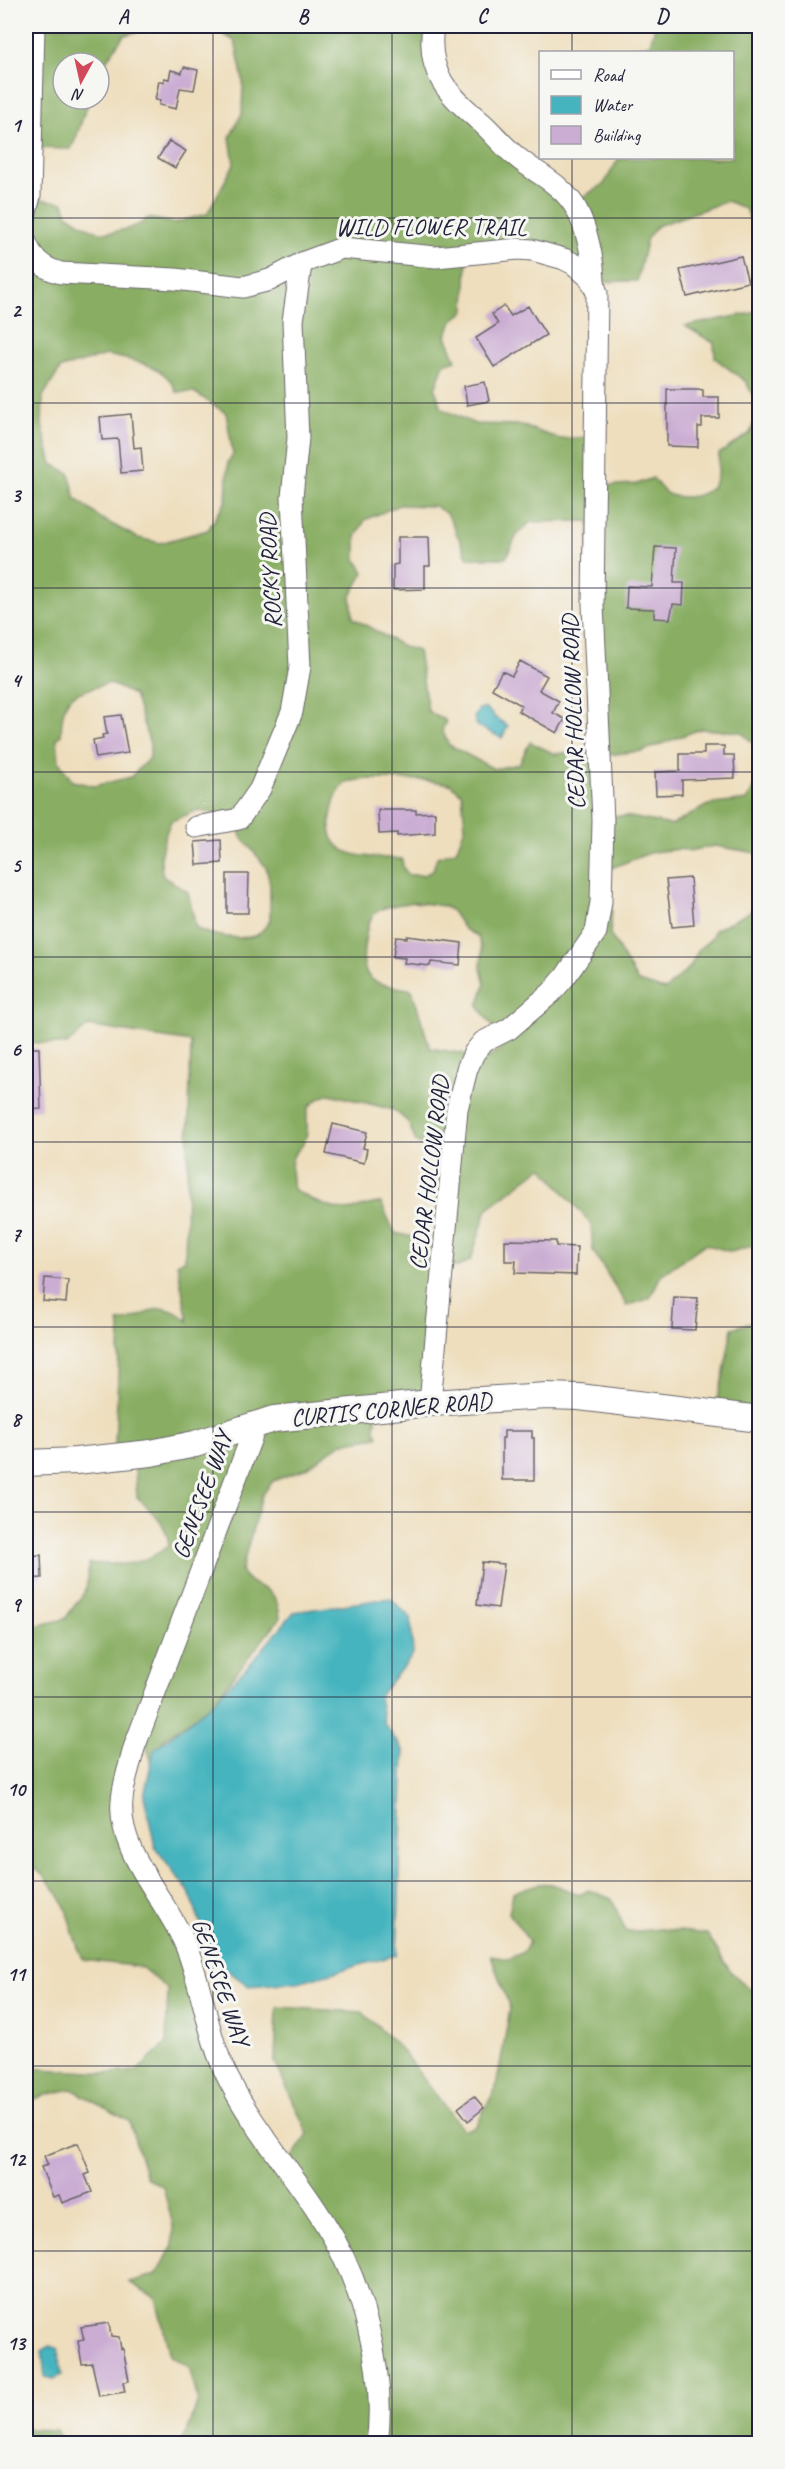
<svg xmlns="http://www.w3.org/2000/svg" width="785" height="2469" font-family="Caveat,sans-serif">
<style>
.forest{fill:#89ae63;stroke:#56684f;stroke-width:1.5;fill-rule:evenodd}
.water{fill:#45b4be;stroke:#346b7c;stroke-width:1.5}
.building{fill:#cbadd3}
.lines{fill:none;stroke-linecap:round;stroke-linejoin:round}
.minor-casing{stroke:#696468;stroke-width:23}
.tertiary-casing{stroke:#696468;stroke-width:28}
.minor{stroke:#fff;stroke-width:21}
.tertiary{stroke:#fff;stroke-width:26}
.grid{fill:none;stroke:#22223b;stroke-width:1.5;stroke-opacity:0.55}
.labels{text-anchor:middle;stroke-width:6;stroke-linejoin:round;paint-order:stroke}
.street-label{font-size:24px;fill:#22223b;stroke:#f6f6f2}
.neatline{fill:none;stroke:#22223b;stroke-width:2}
.grid-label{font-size:20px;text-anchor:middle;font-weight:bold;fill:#22223b}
</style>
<rect width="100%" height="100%" fill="#f6f6f2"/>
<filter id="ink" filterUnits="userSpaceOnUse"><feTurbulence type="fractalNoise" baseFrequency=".0167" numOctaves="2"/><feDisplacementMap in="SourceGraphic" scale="12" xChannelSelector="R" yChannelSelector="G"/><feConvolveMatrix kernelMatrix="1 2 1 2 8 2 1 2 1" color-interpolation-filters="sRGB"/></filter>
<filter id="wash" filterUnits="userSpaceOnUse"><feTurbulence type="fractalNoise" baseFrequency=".008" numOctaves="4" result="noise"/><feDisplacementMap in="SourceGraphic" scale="24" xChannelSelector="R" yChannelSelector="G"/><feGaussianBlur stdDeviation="1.35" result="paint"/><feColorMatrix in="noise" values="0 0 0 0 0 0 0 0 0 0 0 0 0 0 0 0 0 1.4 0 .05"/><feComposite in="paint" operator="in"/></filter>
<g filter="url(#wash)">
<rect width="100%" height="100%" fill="#eedebd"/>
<!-- forest -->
<path class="forest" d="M 26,26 L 163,26 L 124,35 L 104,64 L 99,87 L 99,63 L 63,63 L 63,99 L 91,99 C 81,115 80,133 71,149 L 34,148 L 28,197 L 64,203 L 68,215 C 89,228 97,237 122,230 C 133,228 140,225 148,218 L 174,223 L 207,214 L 234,164 L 230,137 L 242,113 L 243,80 L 235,41 L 209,26 L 433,26 L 435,65 L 572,204 L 604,184 L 619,158 L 732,158 L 732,52 L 632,52 L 633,49 L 650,44 L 655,26 L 759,26 L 759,241 L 746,209 L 727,201 L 657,226 L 647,238 L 637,281 L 594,282 L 531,253 L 467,260 L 465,311 L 453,320 L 446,336 L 456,360 L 444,364 L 435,389 L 442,409 L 475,424 L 520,425 L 560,439 L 590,437 L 595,486 L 637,484 L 653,478 C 658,484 662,492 670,495 C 685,499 708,497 715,482 C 719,474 718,462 719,454 L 750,433 L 759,410 L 759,862 L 756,853 L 715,846 L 688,851 L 680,849 L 652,852 L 606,870 L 601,875 L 612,911 L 610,934 L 638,982 L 665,990 L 690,967 L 699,949 L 712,938 L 714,930 L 750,912 L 759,900 L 759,1244 L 731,1252 L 705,1244 L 661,1275 L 650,1298 L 627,1306 L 593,1251 L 591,1224 L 542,1167 L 487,1209 L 471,1260 L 458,1267 L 441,1266 L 423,1394 L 378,1401 L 375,1429 L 378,1437 L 342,1443 L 307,1468 L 273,1481 L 262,1495 L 241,1571 C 256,1596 276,1578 280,1618 L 210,1706 L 164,1739 L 152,1763 L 147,1748 L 146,1730 L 120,1813 L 185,1947 L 208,2028 L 284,2169 L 308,2134 L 275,2062 L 277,2007 L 362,2012 L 399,2047 L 463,2130 L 475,2127 L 496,2088 L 510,2009 L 491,1956 L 508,1959 L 524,1952 L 529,1941 L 509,1913 L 513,1893 C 545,1879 547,1881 579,1895 L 589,1890 L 612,1899 L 626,1932 L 661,1929 L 707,1934 L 730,1971 L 759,1997 L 760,2142 L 752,2178 L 753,2191 L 760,2201 L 759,2443 L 180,2443 L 191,2422 L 198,2400 L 189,2367 L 170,2356 L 156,2298 L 129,2282 L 156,2275 L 173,2246 L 173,2225 L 163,2187 L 146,2177 L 129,2121 L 72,2089 L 42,2096 L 26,2103 L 26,2068 L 107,2073 L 137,2071 L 166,2044 L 168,1989 L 141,1967 L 84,1960 C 74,1943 72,1925 65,1907 C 57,1890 41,1870 26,1862 L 26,1628 L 65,1619 L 86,1590 L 89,1563 C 122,1565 141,1567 168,1546 C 170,1526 150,1510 137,1497 L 134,1458 L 115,1447 L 120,1327 L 118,1322 C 151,1319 155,1294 188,1321 L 177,1263 L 185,1260 L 191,1042 L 88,1026 L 67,1045 L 26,1042 ZM 107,355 C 133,361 167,364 176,392 L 194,392 L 226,413 L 233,454 L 228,462 L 226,501 L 208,530 L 160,543 L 138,538 L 102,519 L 76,499 L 69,473 L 52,464 L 42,425 L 43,396 L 61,368 ZM 399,505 L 435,506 L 448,515 L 468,558 L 506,558 L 518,533 L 531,522 L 589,521 L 590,750 L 555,754 L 530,742 L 519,764 L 494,769 L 449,745 L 442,730 L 446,721 L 428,711 L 418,651 L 404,647 L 353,618 L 351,596 L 364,572 L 356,559 L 356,537 L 365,520 ZM 109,683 L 134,695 L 150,744 L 150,757 L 131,777 L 94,786 L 72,781 L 59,762 L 57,738 L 61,736 C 62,691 70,696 109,683 ZM 700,729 L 741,732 L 753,743 L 759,777 L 747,800 L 708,805 L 672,825 L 625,816 L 597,816 L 595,756 L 643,751 ZM 368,779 L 425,780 L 450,784 L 462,794 L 465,827 L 456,851 L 437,857 L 433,870 L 424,875 L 408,875 L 403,867 L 402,859 C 371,856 323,862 331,816 C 334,801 336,793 346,782 ZM 198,810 L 222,815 L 239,828 L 240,835 L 266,867 L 270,885 L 270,921 C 266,925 262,932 257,935 C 242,941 209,936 196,928 L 188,892 L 163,876 C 158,856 163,839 171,821 ZM 414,902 L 444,906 L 452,911 L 464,929 L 478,937 L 482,951 L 481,969 L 485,984 L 478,1006 L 506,1045 L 480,1063 L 465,1054 L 430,1048 L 412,990 C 376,983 357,985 365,940 C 367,929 368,918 378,911 C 386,905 404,904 414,902 ZM 330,1094 L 394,1110 L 408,1122 L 416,1142 L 451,1149 L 439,1243 L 395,1233 L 381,1203 C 371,1203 363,1207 353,1209 C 335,1213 307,1198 293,1189 C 292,1178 289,1164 294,1155 C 296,1151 301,1148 303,1144 C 316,1121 291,1108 330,1094 Z
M 759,309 L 759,408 L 746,382 L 715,358 L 714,343 L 685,326 L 752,313 Z
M 759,1320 L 759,1415 L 714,1409 L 723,1378 L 732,1328 Z
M 26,2427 L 29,2429 L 57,2430 L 63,2443 L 26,2443 Z"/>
<!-- water -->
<path class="water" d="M 484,708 L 493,714 L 494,717 L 508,726 L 502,738 L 477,726 L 474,718 L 479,709 Z
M 390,1598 L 411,1618 L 413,1655 L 379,1696 L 384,1724 L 404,1751 L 397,1955 L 298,1982 L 249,1986 L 215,1962 L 189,1892 L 155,1847 L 144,1796 L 154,1750 L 208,1707 L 249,1665 L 294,1612 Z
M 50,2346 L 58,2349 L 62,2375 L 54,2379 L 45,2377 L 42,2351 Z"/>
<g id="blocks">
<!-- building -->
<path class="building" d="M 184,67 L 198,70 L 194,90 L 180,88 L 176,109 L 159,105 L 160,100 L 155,100 L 159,81 L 164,82 L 164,78 L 169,79 L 171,70 L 182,73 Z
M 169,141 L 186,151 L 175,168 L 158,158 Z
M 741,256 L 748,282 L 687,297 L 680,270 Z
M 504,306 L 511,316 L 528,306 L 546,335 L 494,367 L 476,338 L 498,324 L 492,314 Z
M 485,382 L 489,401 L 467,405 L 464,386 Z
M 667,389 L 698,389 L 703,390 L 703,397 L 719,397 L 719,418 L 702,418 L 702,427 L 698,427 L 698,447 L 667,446 Z
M 131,414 L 134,448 L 141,447 L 143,471 L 121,473 L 118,439 L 102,440 L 100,417 Z
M 398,537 L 429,537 L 430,566 L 425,566 L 425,589 L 393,590 L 393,565 L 398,564 Z
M 655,547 L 676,548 L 674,583 L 684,583 L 683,605 L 673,604 L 670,619 L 654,618 L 654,609 L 626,608 L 627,586 L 652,587 Z
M 520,661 L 547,676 L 539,690 L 559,701 L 553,713 L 565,719 L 557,733 L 518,711 L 521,705 L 492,689 L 502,671 L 512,676 Z
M 121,715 L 128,753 L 96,758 L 93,740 L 103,738 L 102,735 L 107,734 L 104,717 Z
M 704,746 L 724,746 L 724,755 L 734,755 L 735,778 L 682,780 L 682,794 L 656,795 L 655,772 L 680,771 L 680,754 L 704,754 Z
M 378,810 L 416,810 L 416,813 L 435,812 L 435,833 L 397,836 L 397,833 L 379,834 Z
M 221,840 L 222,863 L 197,865 L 195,842 Z
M 227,874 L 249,874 L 248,913 L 227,913 Z
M 690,878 L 694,925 L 672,927 L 666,880 Z
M 407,936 L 462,943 L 460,965 L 431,962 L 430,966 L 404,963 L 405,958 L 393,957 L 396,937 L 407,938 Z
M 26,1048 L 39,1048 L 41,1109 L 26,1110 Z
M 333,1124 L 367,1132 L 363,1148 L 367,1149 L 364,1163 L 326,1154 Z
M 505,1240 L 556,1241 L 556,1246 L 577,1247 L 576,1275 L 515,1273 L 516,1261 L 505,1261 Z
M 45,1278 L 68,1280 L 66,1303 L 43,1301 Z
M 674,1297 L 698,1298 L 695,1330 L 672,1329 Z
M 504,1431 L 532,1431 L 532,1438 L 534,1438 L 534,1480 L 502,1480 L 502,1438 L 504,1438 Z
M 41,1555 L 42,1578 L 26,1579 L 26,1556 Z
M 482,1562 L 504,1564 L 498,1608 L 477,1605 Z
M 474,2096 L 484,2108 L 468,2121 L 458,2108 Z
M 78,2143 L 90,2173 L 85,2175 L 92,2192 L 62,2203 L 59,2195 L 53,2197 L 41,2167 L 48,2165 L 44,2156 Z
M 109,2323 L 111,2336 L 119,2337 L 121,2349 L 123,2348 L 129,2381 L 123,2382 L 125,2392 L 99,2396 L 92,2363 L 82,2364 L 78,2341 L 84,2340 L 81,2327 Z"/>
</g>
</g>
<g filter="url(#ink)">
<use href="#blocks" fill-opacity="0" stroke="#696468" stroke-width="1.5"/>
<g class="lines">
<!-- minor casing -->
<g class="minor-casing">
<path id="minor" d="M 26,212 L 30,196 L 34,26
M 26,242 C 32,259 44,269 61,273 L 175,279 L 243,287 L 270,280 L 304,262 L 342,248 L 436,257 L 518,249 L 532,250 L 564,259 L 574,264 L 590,278 L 594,287
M 196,827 L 239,819 L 260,789 L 292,712 L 300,667 L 292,497 L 298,438 L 293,321 L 301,265
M 430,1403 L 457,1109 L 467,1069 L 474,1053 L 483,1042 L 509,1029 L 551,993 L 565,977 L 596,932 L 601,902 L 603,820 L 593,605 L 597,293 C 593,284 594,276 593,266 C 590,246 585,223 574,205 C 560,183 537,174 518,158 C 505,148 494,134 482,123 C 448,94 426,74 433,26
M 256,1425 L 134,1748 C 130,1765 123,1783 122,1801 C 117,1852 166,1898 185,1944 C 203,1987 207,2036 228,2078 C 254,2130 294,2173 324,2222 C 362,2281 387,2373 377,2444"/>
</g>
<!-- tertiary casing -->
<g class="tertiary-casing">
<path id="tertiary" d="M 26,1463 L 76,1461 L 151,1453 L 195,1444 L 274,1419 L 430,1403 L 547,1396 L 579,1397 L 760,1419"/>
</g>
<!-- minor -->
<use href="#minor" class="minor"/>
<!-- tertiary -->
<use href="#tertiary" class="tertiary"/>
</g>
</g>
<!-- grid -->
<path class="grid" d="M 213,26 L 213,2444M 392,26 L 392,2444M 572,26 L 572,52M 572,158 L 572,2444M 26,218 L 760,218M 26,403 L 760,403M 26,588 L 760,588M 26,772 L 760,772M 26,957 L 760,957M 26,1142 L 760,1142M 26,1327 L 760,1327M 26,1512 L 760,1512M 26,1697 L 760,1697M 26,1881 L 760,1881M 26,2066 L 760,2066M 26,2251 L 760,2251"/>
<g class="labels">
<!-- street labels -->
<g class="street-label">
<text x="431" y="235">WILD FLOWER TRAIL</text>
<text transform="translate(270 571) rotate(-93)" y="8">ROCKY ROAD</text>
<text transform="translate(573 712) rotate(-92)" y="8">CEDAR HOLLOW ROAD</text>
<text transform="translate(429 1173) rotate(-83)" y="8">CEDAR HOLLOW ROAD</text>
<text transform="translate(391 1409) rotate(-5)" y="8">CURTIS CORNER ROAD</text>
<text transform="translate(202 1495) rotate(-70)" y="8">GENESEE WAY</text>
<text transform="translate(221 1982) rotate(71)" y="8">GENESEE WAY</text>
</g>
</g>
<!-- margin -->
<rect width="785" height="2469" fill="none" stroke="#f6f6f2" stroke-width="66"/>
<!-- legend -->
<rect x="539" y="51" width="195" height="108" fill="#f6f6f2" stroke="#a1a1a9" stroke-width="1.5"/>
<rect x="551" y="70" width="30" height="9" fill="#ffffff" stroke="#a1a1a9" stroke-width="1.5"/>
<text x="593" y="81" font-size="18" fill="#22223b">Road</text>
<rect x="551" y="96" width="30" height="18" fill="#45b4be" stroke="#a1a1a9" stroke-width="1.5"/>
<text x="593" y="111" font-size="18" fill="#22223b">Water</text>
<rect x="551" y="126" width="30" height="18" fill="#cbadd3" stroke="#a1a1a9" stroke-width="1.5"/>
<text x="593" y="141" font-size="18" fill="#22223b">Building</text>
<!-- north arrow -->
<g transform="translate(81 81) rotate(188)"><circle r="28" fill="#f6f6f2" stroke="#a1a1a9" stroke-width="1.5"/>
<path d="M0-4.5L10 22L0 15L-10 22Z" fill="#d1495b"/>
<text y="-9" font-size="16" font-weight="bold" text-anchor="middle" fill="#22223b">N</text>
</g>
<rect x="33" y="33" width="719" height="2403" class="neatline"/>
<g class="grid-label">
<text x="123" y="23">A</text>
<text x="303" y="23">B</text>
<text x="482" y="23">C</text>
<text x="662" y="23">D</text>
<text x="16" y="132">1</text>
<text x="16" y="317">2</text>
<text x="16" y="502">3</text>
<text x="16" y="687">4</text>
<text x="16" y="872">5</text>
<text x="16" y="1056">6</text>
<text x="16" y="1241">7</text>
<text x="16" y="1426">8</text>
<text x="16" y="1611">9</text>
<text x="16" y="1796">10</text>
<text x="16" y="1981">11</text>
<text x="16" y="2166">12</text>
<text x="16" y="2350">13</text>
</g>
</svg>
